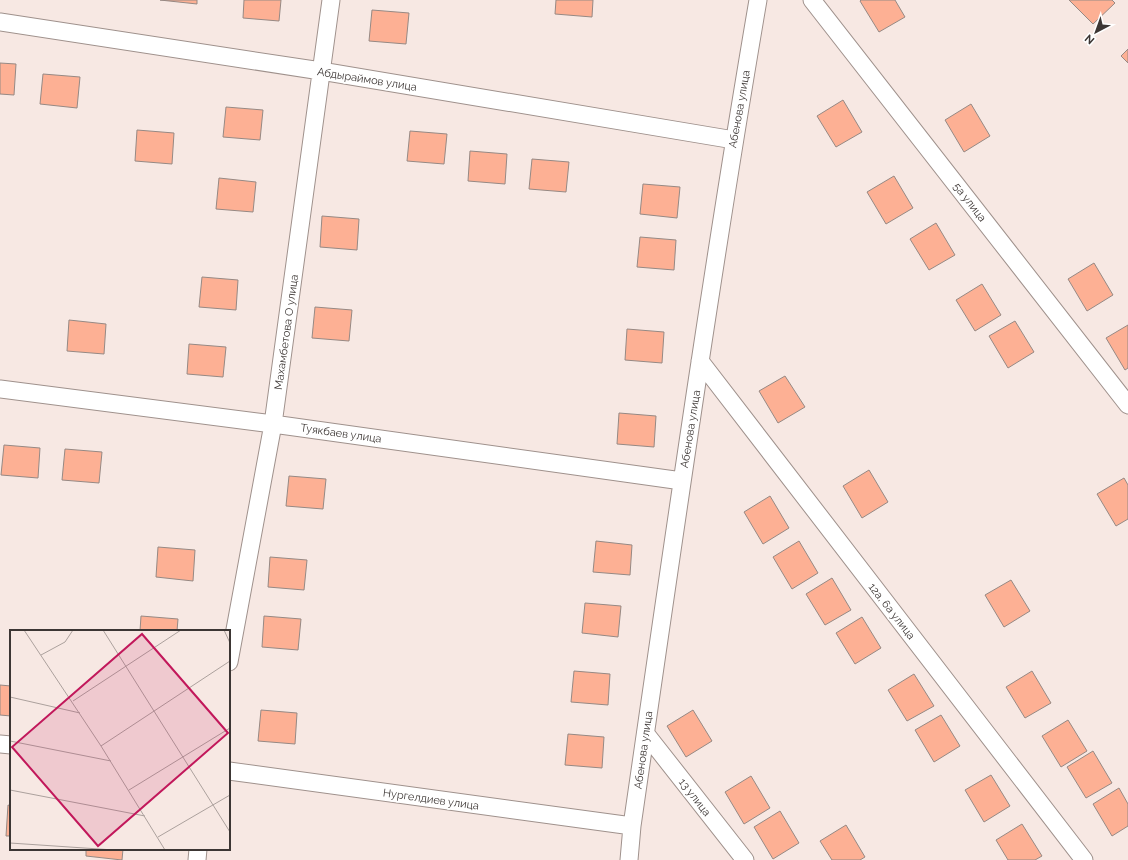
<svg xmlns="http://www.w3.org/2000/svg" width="1128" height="860" font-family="Raleway,sans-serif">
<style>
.building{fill:#fdb094;stroke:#968984}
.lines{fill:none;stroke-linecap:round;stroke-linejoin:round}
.minor-casing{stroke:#9f918c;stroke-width:19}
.minor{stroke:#fff;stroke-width:17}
.labels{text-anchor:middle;stroke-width:3.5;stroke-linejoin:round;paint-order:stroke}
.street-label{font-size:11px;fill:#3c3634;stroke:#fff}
.inset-road{fill:none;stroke:#aca19d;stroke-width:1}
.view{fill:#c2185b;fill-opacity:0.15;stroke:#c2185b;stroke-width:2}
.inset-edge{fill:none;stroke:#3c3634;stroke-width:2}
</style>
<rect width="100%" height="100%" fill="#f7e8e3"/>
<!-- building -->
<path class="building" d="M 160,0 L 197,0 L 197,4 Z
M 244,0 L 281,0 L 279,21 L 243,18 Z
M 556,0 L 593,0 L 592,17 L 555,14 Z
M 861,0 L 895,0 L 905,17 L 879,32 L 860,1 Z
M 1069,0 L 1112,0 L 1115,3 L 1093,24 Z
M 372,10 L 409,13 L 406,44 L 369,41 Z
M 1128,49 L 1128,63 L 1121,56 Z
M 0,63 L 16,64 L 14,95 L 0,94 Z
M 43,74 L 80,77 L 77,108 L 40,104 Z
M 843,100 L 862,132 L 836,147 L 817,116 Z
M 971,104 L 990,136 L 964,152 L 945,120 Z
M 226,107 L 263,110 L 260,140 L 223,137 Z
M 137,130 L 174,133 L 172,164 L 135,161 Z
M 410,131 L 447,134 L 444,164 L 407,161 Z
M 470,151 L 507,154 L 505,184 L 468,181 Z
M 532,159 L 569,162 L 566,192 L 529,189 Z
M 894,176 L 913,208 L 886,224 L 867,192 Z
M 219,178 L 256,182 L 253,212 L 216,209 Z
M 643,184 L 680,187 L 677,218 L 640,214 Z
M 322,216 L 359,219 L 357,250 L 320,247 Z
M 936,223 L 955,255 L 929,270 L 910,239 Z
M 640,237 L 676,240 L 674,270 L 637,267 Z
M 1094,263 L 1113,295 L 1087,311 L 1068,279 Z
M 202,277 L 238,280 L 236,310 L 199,307 Z
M 982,284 L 1001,315 L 975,331 L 956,300 Z
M 315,307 L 352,310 L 349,341 L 312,338 Z
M 69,320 L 106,324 L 104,354 L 67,351 Z
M 1015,321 L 1034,352 L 1008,368 L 989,336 Z
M 1128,325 L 1128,368 L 1125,370 L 1106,338 Z
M 627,329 L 664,332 L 662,363 L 625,360 Z
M 189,344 L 226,347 L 223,377 L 187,374 Z
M 785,376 L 805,407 L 778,423 L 759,391 Z
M 619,413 L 656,416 L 654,447 L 617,444 Z
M 4,445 L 40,448 L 38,478 L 1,475 Z
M 65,449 L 102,452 L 99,483 L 62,480 Z
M 869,470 L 888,502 L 862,518 L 843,486 Z
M 289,476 L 326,479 L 323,509 L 286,506 Z
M 1124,478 L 1128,485 L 1128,519 L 1116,526 L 1097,494 Z
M 770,496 L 789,528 L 763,544 L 744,512 Z
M 596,541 L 632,545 L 630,575 L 593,572 Z
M 799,541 L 818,573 L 792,589 L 773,557 Z
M 158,547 L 195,550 L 193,581 L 156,577 Z
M 270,557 L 307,560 L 304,590 L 268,587 Z
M 832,578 L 851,610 L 825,625 L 806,594 Z
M 1011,580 L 1030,611 L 1004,627 L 985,595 Z
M 585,603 L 621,606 L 618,637 L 582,633 Z
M 141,616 L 178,619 L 177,631 L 140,631 Z
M 264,616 L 301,619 L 298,650 L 262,647 Z
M 862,617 L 881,648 L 855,664 L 836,633 Z
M 574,671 L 610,674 L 608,705 L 571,702 Z
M 1032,671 L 1051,703 L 1025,718 L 1006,687 Z
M 914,674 L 934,706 L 907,721 L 888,690 Z
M 0,685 L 11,686 L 11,716 L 0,715 Z
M 261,710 L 297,713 L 295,744 L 258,741 Z
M 693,710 L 712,741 L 686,757 L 667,726 Z
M 941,715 L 960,746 L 934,762 L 915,730 Z
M 1068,720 L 1087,751 L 1061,767 L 1042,736 Z
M 568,734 L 604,737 L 602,768 L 565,765 Z
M 1093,751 L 1112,783 L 1086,798 L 1067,767 Z
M 991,775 L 1010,806 L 984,822 L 965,790 Z
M 751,776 L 770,808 L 744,824 L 725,792 Z
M 1119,788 L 1128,804 L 1128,826 L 1112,836 L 1093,804 Z
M 8,805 L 11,806 L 11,836 L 6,836 Z
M 780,811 L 799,843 L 773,859 L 754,827 Z
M 1022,824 L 1042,856 L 1035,860 L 1008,860 L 996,840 Z
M 846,825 L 865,857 L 860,860 L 832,860 L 820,841 Z
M 86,849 L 123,849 L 122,860 L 86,856 Z"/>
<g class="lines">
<!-- minor casing -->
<g class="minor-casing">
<path id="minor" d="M 812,0 L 1128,405
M 0,22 L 321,71 L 734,140
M 700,361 L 1084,860
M 0,389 L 273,424 L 682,481
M 229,662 L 273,424 L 331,0
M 646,734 L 745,860
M 0,744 L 11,745
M 229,771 L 632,826
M 197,860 L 198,849
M 629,860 L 632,826 C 672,550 711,275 758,0"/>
</g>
<!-- minor -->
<use href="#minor" class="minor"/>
</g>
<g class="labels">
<!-- street labels -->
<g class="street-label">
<text transform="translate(367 79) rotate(9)" y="4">Абдыраймов улица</text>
<text transform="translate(739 109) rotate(-80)" y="4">Абенова улица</text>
<text transform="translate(970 202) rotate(52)" y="4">5а улица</text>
<text transform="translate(286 332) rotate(-82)" y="4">Махамбетова О улица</text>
<text transform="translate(690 429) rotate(-81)" y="4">Абенова улица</text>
<text transform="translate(341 433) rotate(8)" y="4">Туякбаев улица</text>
<text transform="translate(892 611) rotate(52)" y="4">12а, 6а улица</text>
<text transform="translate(643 750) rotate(-82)" y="4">Абенова улица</text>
<text transform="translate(695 797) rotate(52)" y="4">13 улица</text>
<text transform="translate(431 799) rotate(8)" y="4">Нургелдиев улица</text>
</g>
</g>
<!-- overview -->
<g transform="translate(10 630)">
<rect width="220" height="220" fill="#f7e8e3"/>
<path class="inset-road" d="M 14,0 L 91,116 L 155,220M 93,0 L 220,202M 214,0 L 220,13M 31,25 L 55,12 L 63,0M 0,67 L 70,83M 63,71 L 171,0M 0,111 L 101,131M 91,116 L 220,31M 0,160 L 135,186M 119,160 L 220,98M 148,207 L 220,165M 0,213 L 104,220"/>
<path class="view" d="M 132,4 L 218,103 L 88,216 L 2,117 Z"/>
<rect width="220" height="220" class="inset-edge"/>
</g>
<!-- north arrow -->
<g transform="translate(1096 32) rotate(221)" stroke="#ffffff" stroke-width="3" paint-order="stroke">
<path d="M0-3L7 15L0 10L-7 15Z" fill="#3c3634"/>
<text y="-6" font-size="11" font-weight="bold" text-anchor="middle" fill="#3c3634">N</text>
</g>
</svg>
